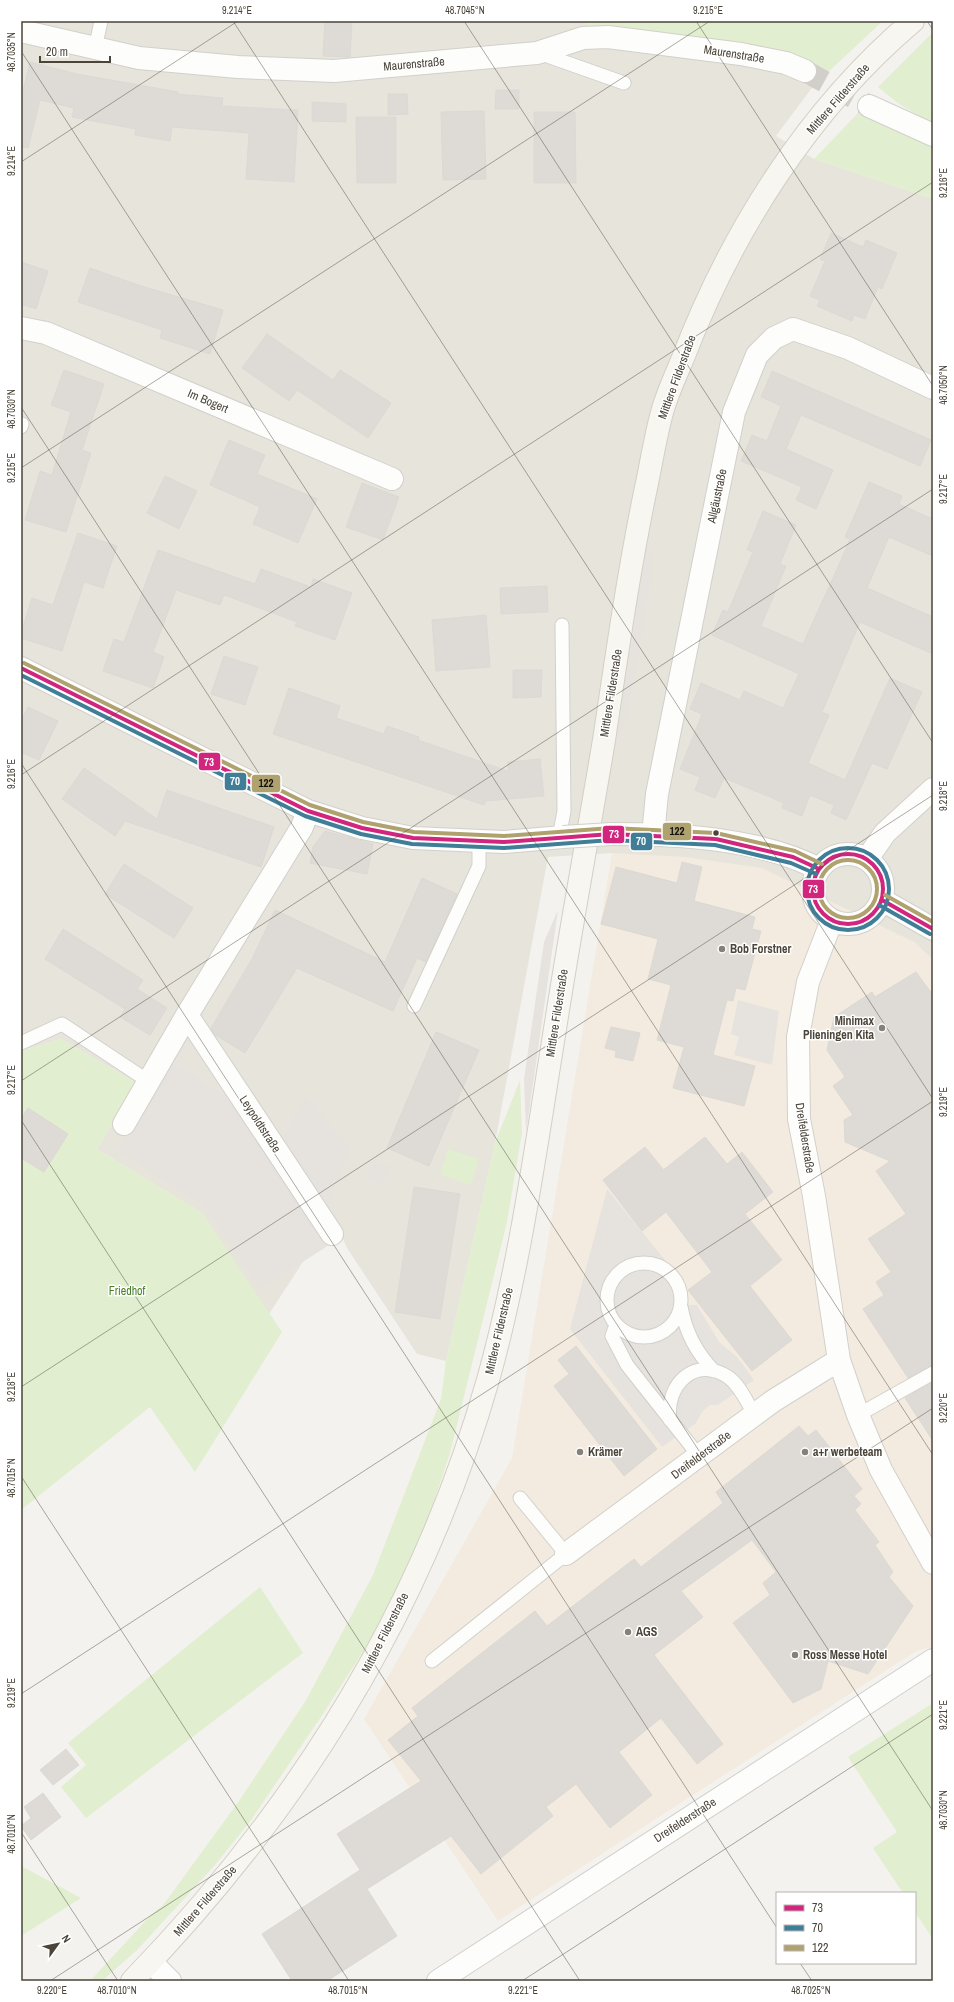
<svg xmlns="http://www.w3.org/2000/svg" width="954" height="2002" font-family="'Archivo Narrow',sans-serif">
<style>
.residential{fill:#e7e4dc}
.commercial{fill:#f3ebdf}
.green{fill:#e1eecf}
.parking{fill:#e6e3df}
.building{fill:#dedbd6;stroke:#dcd9d4}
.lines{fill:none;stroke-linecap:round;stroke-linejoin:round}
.street-tunnel{stroke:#d2cfca;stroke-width:22;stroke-dasharray:22 11;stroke-linecap:butt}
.lane-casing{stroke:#d2d0cb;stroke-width:15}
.street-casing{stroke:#d2d0cb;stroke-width:24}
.secondary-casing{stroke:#d3cfc5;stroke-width:24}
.lane{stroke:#fdfdfc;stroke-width:13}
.street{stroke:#fdfdfc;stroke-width:22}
.secondary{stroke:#f7f6f1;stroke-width:22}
.street-bridge-casing{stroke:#d2d0cb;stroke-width:24;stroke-linecap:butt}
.street-bridge{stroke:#fdfdfc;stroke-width:22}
.bus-1-casing{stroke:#fff;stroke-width:7}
.bus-2-casing{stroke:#fff;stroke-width:7}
.bus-3-casing{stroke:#fff;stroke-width:7}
.bus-1{stroke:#d1257e;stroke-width:4}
.bus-2{stroke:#407e98;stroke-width:4}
.bus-3{stroke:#afa26e;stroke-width:4}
.ticks{fill:none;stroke:#4b4439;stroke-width:1;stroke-opacity:0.45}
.bus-dot{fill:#4b4439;stroke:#fff;stroke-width:1.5}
.poi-dot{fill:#868178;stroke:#fff;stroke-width:1.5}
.labels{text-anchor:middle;stroke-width:3;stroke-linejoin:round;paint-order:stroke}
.street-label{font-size:12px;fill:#4b4439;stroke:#fff}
.poi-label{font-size:12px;font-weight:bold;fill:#4b4439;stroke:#fff;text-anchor:start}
.park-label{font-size:12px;fill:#4a7f2a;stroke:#fff}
.line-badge{stroke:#fff;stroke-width:1.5}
.badge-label{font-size:11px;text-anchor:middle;font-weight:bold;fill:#fff}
.pale-badge-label{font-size:11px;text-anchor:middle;font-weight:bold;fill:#111}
.neatline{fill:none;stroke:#4b4439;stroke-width:1.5}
.ticks-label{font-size:10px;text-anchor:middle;fill:#4b4439}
</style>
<rect width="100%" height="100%" fill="#f4f2ee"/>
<!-- residential -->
<path class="residential" d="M 21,21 L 587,21 L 588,28 L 790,57 L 814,85 L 776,136 L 814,159 L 933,199 L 933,960 L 914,942 L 612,853 L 548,857 L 495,1143 L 446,1361 L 417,1354 L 347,1248 L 333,1216 L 269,1314 L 202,1213 L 97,1149 L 137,1083 L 61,1039 L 21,1051 Z"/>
<!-- commercial -->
<path class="commercial" d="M 612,853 L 686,857 L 762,868 L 914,942 L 933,960 L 933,1647 L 916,1651 L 498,1921 L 364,1719 L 512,1458 Z"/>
<!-- green -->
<path class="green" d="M 587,21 L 883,21 L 814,85 L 790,57 L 588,28 Z
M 933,32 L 933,124 L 899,104 L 878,87 Z
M 860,111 L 933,140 L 933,199 L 814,159 Z
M 61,1039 L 137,1083 L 97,1149 L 202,1213 L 282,1332 L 195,1472 L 150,1407 L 21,1510 L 21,1051 Z
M 520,1080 L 522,1133 L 507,1222 L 450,1453 L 421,1541 L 376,1631 L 323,1714 L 249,1823 L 215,1865 L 138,1949 L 102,1981 L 90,1981 L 150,1916 L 164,1904 L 239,1801 L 305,1702 L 373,1575 L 441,1399 L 446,1361 L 495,1143 Z
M 448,1149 L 479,1159 L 471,1185 L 440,1175 Z
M 260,1587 L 303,1653 L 86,1818 L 61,1787 L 86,1765 L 68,1743 Z
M 933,1703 L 933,1939 L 915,1912 L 915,1893 L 903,1893 L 873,1848 L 897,1832 L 848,1757 Z
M 21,1866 L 81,1898 L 21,1936 Z"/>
<!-- parking -->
<path class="parking" d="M 646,549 L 652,553 L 651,579 L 628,716 L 615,748 Z
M 558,910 L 526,1133 L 524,1079 L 544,942 Z
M 738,1000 L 779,1011 L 772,1065 L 734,1055 L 739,1037 L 731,1034 Z
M 169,1060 L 241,1106 L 273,1155 L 306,1096 L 350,1148 L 322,1225 L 334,1242 L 260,1289 L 204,1206 L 118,1151 Z
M 374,1160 L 390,1167 L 382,1187 L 365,1179 Z
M 607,1189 L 679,1277 L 685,1286 L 689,1305 L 697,1305 L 719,1342 L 737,1357 L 754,1380 L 718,1405 L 710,1405 L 702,1412 L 696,1423 L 662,1447 L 570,1329 Z"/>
<!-- building -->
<path class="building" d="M 325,21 L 352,21 L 350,57 L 323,56 Z
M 30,62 L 77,74 L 178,92 L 177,94 L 223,98 L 222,106 L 298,110 L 294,182 L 246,179 L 249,133 L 172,127 L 170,141 L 135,135 L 136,129 L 72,117 L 74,108 L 40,100 L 28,148 L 21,147 L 21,99 Z
M 496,90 L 519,90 L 519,109 L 495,109 Z
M 388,94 L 407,94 L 408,114 L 388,115 Z
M 312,102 L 346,104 L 346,122 L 312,121 Z
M 484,111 L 486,179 L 443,180 L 441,112 Z
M 534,112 L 575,112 L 576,183 L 534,183 Z
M 356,117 L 396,117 L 396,183 L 357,183 Z
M 831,233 L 863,247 L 866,240 L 897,253 L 882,289 L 878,287 L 865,319 L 854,315 L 852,321 L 817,306 L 820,300 L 810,296 L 825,261 L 820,259 Z
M 21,262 L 48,271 L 36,309 L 21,304 Z
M 90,268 L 138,285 L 223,310 L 210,354 L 160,338 L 162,330 L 78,302 Z
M 267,334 L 333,380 L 340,370 L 391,403 L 368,438 L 297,390 L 289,401 L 242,368 Z
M 64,370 L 104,384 L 82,450 L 91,453 L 66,532 L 25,520 L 40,471 L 52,475 L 71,412 L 51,405 Z
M 772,371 L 931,440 L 920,466 L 801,415 L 786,449 L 833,470 L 816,509 L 796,500 L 802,487 L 741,461 L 752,435 L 767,441 L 781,406 L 761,397 Z
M 229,440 L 265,455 L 257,474 L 317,499 L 298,543 L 253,524 L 260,507 L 210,485 Z
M 165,476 L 197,491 L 179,529 L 147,513 Z
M 869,482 L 902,496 L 899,504 L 933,519 L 933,556 L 889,537 L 867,588 L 933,617 L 933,654 L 860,622 L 822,712 L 829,715 L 808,763 L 845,780 L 890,678 L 922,692 L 887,769 L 872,763 L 846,820 L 831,813 L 834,805 L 810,795 L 802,816 L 782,808 L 784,803 L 724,778 L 715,798 L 695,790 L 700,777 L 680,769 L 702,714 L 690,709 L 701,683 L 740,700 L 744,691 L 783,708 L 799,674 L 712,635 L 723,610 L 728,612 L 753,552 L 747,550 L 763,511 L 796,525 L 780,564 L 786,566 L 761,626 L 803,644 L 842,558 L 850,539 L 845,537 Z
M 362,483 L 399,497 L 383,540 L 346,527 Z
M 78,533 L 117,546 L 103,588 L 84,582 L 62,651 L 21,638 L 21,633 L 32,598 L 53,605 Z
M 158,550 L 255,584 L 261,569 L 311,587 L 313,579 L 352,593 L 335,640 L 295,626 L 297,622 L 224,595 L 220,605 L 176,590 L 153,652 L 164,657 L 153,688 L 103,671 L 114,639 L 124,642 Z
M 547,586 L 548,612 L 501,614 L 500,588 Z
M 486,615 L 490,667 L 436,671 L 432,620 Z
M 224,656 L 258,667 L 245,705 L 211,694 Z
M 513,670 L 542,670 L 541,697 L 513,698 Z
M 289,688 L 340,706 L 336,718 L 384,734 L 387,726 L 419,737 L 418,740 L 508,771 L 508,762 L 540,759 L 544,796 L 486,801 L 484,805 L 273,734 Z
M 28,707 L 58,721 L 39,760 L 21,752 L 21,721 Z
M 84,768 L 157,819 L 167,790 L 274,827 L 261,867 L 125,821 L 115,836 L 62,799 Z
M 325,831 L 373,844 L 367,874 L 310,863 L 313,847 Z
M 682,862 L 702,867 L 694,901 L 755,917 L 752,929 L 761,931 L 745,990 L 736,988 L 733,1001 L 727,1000 L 713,1055 L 755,1066 L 744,1106 L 673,1088 L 684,1047 L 657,1040 L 671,985 L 648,979 L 658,939 L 601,924 L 616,867 L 677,883 Z
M 124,864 L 193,908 L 174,938 L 105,894 Z
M 422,878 L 457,894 L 426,962 L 417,958 L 393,1011 L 297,968 L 245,1053 L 214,1034 L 211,1028 L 252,959 L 275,910 L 385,962 Z
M 63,929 L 143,980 L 137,989 L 167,1008 L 150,1035 L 120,1017 L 125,1009 L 45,959 Z
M 916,972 L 933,995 L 933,1365 L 908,1378 L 863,1309 L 884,1295 L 876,1282 L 891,1272 L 868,1239 L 906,1214 L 876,1171 L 890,1161 L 845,1142 L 844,1120 L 853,1115 L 833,1086 L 845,1077 L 827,1050 L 834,1017 L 872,992 L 875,997 Z
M 611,1027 L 640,1033 L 633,1061 L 615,1057 L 616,1051 L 605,1048 Z
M 436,1032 L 479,1050 L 429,1166 L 387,1148 Z
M 28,1108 L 68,1134 L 44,1172 L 21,1158 L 21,1119 Z
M 705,1137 L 727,1164 L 742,1152 L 773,1192 L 745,1214 L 782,1260 L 750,1286 L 792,1340 L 752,1371 L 688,1290 L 712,1272 L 666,1212 L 642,1231 L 603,1180 L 645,1147 L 663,1169 L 662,1171 Z
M 414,1187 L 460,1194 L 440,1319 L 395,1312 Z
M 576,1346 L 657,1449 L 624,1476 L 554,1386 L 569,1374 L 558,1360 Z
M 933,1382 L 933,1441 L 905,1398 Z
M 799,1426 L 808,1436 L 816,1430 L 862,1489 L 854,1496 L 861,1504 L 855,1510 L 879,1542 L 875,1545 L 893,1572 L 889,1577 L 913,1606 L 868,1674 L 828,1661 L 821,1689 L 793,1703 L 733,1623 L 770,1595 L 763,1583 L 776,1572 L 752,1540 L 681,1591 L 703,1617 L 654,1655 L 723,1744 L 697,1764 L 661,1718 L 619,1752 L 652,1795 L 610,1828 L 576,1784 L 546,1807 L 553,1816 L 481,1874 L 451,1836 L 367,1889 L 397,1936 L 327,1981 L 292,1981 L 262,1934 L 360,1870 L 337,1834 L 421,1781 L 388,1740 L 418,1716 L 412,1708 L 535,1611 L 547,1626 L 634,1559 L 641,1567 L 723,1503 L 716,1492 Z
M 66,1749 L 79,1765 L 53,1785 L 40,1770 Z
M 43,1793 L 61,1817 L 31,1840 L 21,1826 L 31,1818 L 24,1807 Z"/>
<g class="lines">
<!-- street-tunnel -->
<path class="street-tunnel" d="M 805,71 L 869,106"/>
<!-- lane casing -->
<g class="lane-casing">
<path id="lane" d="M 95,49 L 101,21
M 539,53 L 624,83
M 21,427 L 22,424
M 559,838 L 564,811 L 562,625
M 414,1006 L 479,866 L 479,841
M 21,1043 L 62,1024 L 148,1081
M607 1300a37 37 0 1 1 74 0a37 37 0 1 1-74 0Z
M 681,1307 C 686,1333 696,1352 714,1371
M 616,1325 L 612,1336 L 627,1365 L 699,1456
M 858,1415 L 933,1373
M 670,1420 C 665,1385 695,1355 728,1377 C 740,1385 747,1403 755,1415
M 432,1661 L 566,1554 L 520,1498"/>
</g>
<!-- street casing -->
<g class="street-casing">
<path id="street" d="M 21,31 L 139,58 L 238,67 L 334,71 L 537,53 L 583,38 L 608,37 L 741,54 L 786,63 L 805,71
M 869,106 L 933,135
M 21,328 L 46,333 L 392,479
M 21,668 L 308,811 L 362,828 L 413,838 L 504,842 L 563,837
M 611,834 C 678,834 759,838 819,869
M 653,835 L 657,794 L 734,412 L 757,355 L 774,338 L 793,329 L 848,348 L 933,388
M813 889a35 35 0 1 1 70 0a35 35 0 1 1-70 0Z
M 867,859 L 885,833 L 933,789
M 882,900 L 933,929
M 832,920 L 808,982 L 798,1037 L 799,1119 L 814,1196 L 839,1360 L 858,1415 L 881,1470 L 933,1563
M 187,1015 L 332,1234
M 124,1124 L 187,1015 L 302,827 L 308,811
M 566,1554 L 773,1401 L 839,1360
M 151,1962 L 170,1981
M 438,1981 L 933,1660"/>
</g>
<!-- secondary casing -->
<g class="secondary-casing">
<path id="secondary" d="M 132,1981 C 298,1810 422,1611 488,1380 C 520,1266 536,1146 555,1029 C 570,932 588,836 604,740 C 617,654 629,568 647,483 C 652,459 656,433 663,409 C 668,392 676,375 683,358 C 732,231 808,110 913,21"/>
</g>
<!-- lane -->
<use href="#lane" class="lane"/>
<!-- street -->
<use href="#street" class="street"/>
<!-- secondary -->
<use href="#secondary" class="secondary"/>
<!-- street-bridge casing -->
<g class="street-bridge-casing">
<path id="street-bridge" d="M 563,837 L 611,834"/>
</g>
<!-- street-bridge -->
<use href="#street-bridge" class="street-bridge"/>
<!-- bus-1 casing -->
<g class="bus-1-casing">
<path id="bus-1" d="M 21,668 L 308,811 L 362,828 L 413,838 L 504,842 L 611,834 L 716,839 L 793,857 L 819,869
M813 889a35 35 0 1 1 70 0a35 35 0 1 1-70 0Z
M 882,900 L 933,929"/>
</g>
<!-- bus-2 casing -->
<g class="bus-2-casing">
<path id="bus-2" d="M 21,675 L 305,816 L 361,834 L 412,844 L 504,848 L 611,840 L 715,845 L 791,863 L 816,874
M807 889a41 41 0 1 1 82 0a41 41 0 1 1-82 0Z
M 879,905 L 930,934"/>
</g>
<!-- bus-3 casing -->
<g class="bus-3-casing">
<path id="bus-3" d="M 24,663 L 310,805 L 363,822 L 414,832 L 504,836 L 611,828 L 716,833 L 795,851 L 822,864
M819 889a29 29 0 1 1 58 0a29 29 0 1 1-58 0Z
M 885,895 L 933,922"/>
</g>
<!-- bus-1 -->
<use href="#bus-1" class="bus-1"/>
<!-- bus-2 -->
<use href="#bus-2" class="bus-2"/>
<!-- bus-3 -->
<use href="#bus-3" class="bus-3"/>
</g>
<!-- ticks -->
<path class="ticks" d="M 233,21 L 933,1099M 464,21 L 933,743M 696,21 L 933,386M 927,21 L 933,30M 21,51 L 933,1455M 21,162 L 238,21M 21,407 L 933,1811M 21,468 L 710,21M 21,763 L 777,1928M 21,775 L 933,182M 21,1081 L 933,489M 21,1120 L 580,1981M 21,1387 L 933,795M 21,1476 L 349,1981M 21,1694 L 933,1101M 21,1832 L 118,1981M 800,1963 L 812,1981M 50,1981 L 933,1408M 522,1981 L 933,1714"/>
<!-- markers -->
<circle class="bus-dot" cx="716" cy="833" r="3.5"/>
<g class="poi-dot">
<circle cx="722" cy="949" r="4"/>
<circle cx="882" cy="1028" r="4"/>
<circle cx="580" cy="1452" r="4"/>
<circle cx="805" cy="1452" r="4"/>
<circle cx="628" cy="1632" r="4"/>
<circle cx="795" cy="1655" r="4"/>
</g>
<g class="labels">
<!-- street labels -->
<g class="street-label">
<text transform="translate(734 54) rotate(9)" y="4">Maurenstraße</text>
<text transform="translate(414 64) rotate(-5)" y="4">Maurenstraße</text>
<text transform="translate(838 99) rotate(-49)" y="4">Mittlere Filderstraße</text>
<text transform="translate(677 377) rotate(-70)" y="4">Mittlere Filderstraße</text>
<text transform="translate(208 401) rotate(23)" y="4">Im Bogert</text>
<text transform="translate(717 496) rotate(-78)" y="4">Allgäustraße</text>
<text transform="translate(611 693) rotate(-81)" y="4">Mittlere Filderstraße</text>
<text transform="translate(557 1013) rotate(-81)" y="4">Mittlere Filderstraße</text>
<text transform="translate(260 1124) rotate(57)" y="4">Leypoldtstraße</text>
<text transform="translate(805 1138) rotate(81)" y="4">Dreifelderstraße</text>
<text transform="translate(499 1331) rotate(-77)" y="4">Mittlere Filderstraße</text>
<text transform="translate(701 1455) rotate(-37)" y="4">Dreifelderstraße</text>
<text transform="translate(385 1633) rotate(-63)" y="4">Mittlere Filderstraße</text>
<text transform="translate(685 1820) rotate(-33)" y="4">Dreifelderstraße</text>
<text transform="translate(205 1901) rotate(-49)" y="4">Mittlere Filderstraße</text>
</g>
<!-- poi labels -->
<g class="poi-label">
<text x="730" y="953">Bob Forstner</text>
<text x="874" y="1025" text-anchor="end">Minimax<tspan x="874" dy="14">Plieningen Kita</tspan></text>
<text x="588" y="1456">Krämer</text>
<text x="813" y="1456">a+r werbeteam</text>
<text x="636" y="1636">AGS</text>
<text x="803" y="1659">Ross Messe Hotel</text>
</g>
<!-- park labels -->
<g class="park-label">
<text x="127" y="1295">Friedhof</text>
</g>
</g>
<g class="line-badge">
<rect x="198" y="752" width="23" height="19" rx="4" fill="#d1257e"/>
<rect x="224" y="772" width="23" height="19" rx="4" fill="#407e98"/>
<rect x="251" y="774" width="30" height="19" rx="4" fill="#afa26e"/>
<rect x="662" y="822" width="30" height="19" rx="4" fill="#afa26e"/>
<rect x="602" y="825" width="23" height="19" rx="4" fill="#d1257e"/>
<rect x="630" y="832" width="23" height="19" rx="4" fill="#407e98"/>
<rect x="802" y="879" width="23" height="20" rx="4" fill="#d1257e"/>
</g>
<g class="badge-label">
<text x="209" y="766">73</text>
<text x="235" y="785">70</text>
<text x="614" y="838">73</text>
<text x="641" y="845">70</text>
<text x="813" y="893">73</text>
</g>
<g class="pale-badge-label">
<text x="266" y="787">122</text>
<text x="677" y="835">122</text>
</g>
<!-- border -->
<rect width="954" height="2002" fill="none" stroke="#ffffff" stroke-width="44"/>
<!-- legend -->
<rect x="776" y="1892" width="140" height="72" fill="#ffffff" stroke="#b7b4b0"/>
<rect x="784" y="1905" width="20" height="6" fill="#d1257e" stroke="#b7b4b0"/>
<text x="812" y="1912" font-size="12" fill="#4b4439">73</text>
<rect x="784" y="1925" width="20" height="6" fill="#407e98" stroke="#b7b4b0"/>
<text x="812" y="1932" font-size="12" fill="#4b4439">70</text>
<rect x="784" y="1945" width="20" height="6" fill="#afa26e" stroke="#b7b4b0"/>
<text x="812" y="1952" font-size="12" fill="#4b4439">122</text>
<!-- north arrow -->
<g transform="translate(58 1944) rotate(57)" stroke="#ffffff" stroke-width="3" paint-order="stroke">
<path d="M0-3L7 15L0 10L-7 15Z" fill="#4b4439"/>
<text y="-6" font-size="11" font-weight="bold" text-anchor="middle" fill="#4b4439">N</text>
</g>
<!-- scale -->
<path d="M40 56v6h70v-6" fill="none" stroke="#4b4439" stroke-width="2"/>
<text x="46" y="56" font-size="12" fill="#4b4439" stroke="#ffffff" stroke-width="3" paint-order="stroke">20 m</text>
<rect x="22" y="22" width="910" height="1958" class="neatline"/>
<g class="ticks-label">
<text x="237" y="14">9.214°E</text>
<text x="465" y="14">48.7045°N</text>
<text x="708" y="14">9.215°E</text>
<text transform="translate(11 52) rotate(-90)" y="4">48.7035°N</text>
<text transform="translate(11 161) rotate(-90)" y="4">9.214°E</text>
<text transform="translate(943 183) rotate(-90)" y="4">9.216°E</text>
<text transform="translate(943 385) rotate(-90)" y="4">48.7050°N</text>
<text transform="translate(11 409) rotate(-90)" y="4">48.7030°N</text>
<text transform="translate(11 468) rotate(-90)" y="4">9.215°E</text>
<text transform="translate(943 489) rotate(-90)" y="4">9.217°E</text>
<text transform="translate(11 774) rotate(-90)" y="4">9.216°E</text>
<text transform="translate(943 796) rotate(-90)" y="4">9.218°E</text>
<text transform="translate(11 1080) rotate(-90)" y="4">9.217°E</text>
<text transform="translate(943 1102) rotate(-90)" y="4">9.219°E</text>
<text transform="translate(11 1387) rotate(-90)" y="4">9.218°E</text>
<text transform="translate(943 1408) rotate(-90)" y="4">9.220°E</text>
<text transform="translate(11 1478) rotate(-90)" y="4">48.7015°N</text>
<text transform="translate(11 1693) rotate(-90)" y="4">9.219°E</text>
<text transform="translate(943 1715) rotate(-90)" y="4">9.221°E</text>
<text transform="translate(943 1810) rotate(-90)" y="4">48.7030°N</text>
<text transform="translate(11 1834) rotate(-90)" y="4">48.7010°N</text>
<text x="52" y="1994">9.220°E</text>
<text x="117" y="1994">48.7010°N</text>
<text x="348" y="1994">48.7015°N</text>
<text x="523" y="1994">9.221°E</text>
<text x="811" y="1994">48.7025°N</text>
</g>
</svg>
